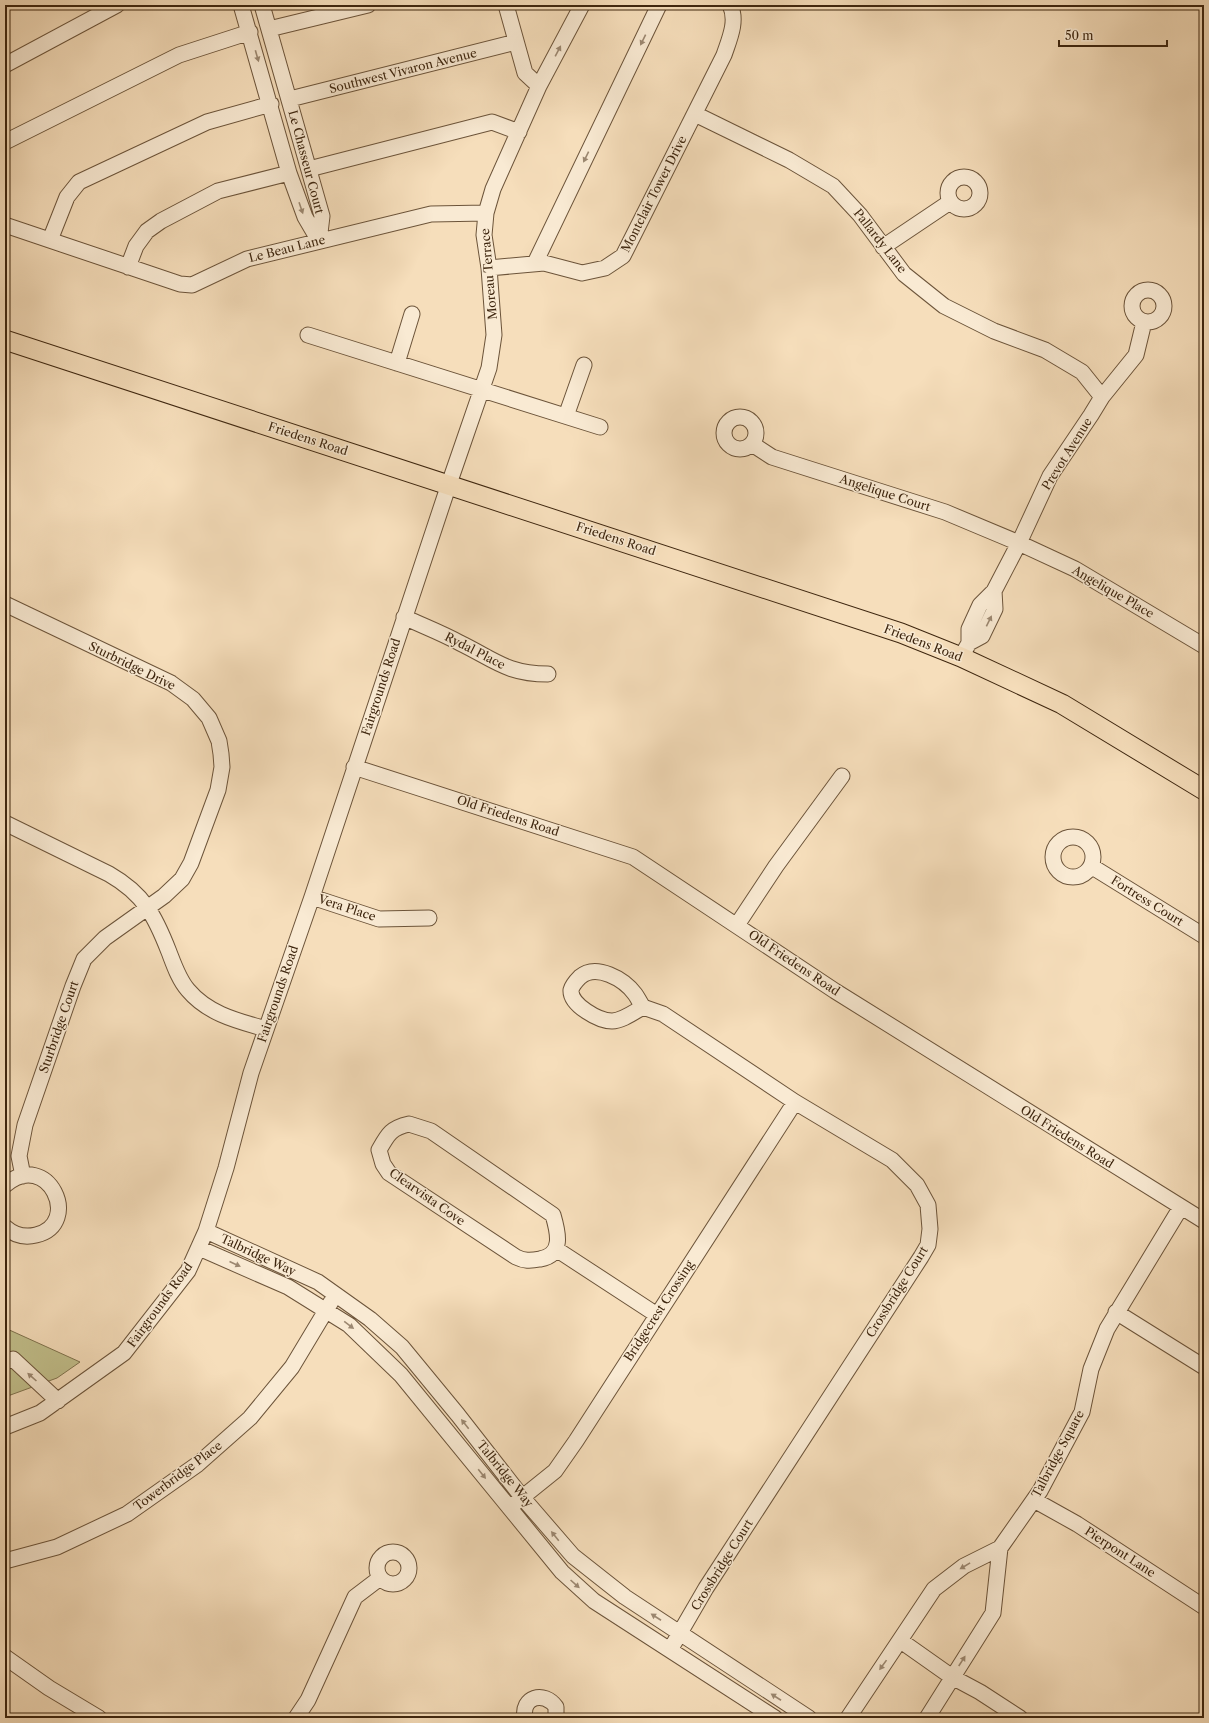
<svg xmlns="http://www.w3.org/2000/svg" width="1209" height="1723" font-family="'Libre Caslon Text',serif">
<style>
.green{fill:#c2c08c;stroke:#80734e}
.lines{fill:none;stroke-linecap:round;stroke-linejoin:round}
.minor-casing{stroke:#6c543a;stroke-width:17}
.major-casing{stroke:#3e260f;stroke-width:21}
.minor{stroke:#f9ead3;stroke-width:15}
.major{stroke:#f6debb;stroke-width:19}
.oneway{fill:#9c8871}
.labels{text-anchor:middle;stroke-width:3;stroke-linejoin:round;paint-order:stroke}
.street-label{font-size:12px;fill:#3e260f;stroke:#f9ead3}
</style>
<rect width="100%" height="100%" fill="#f6debb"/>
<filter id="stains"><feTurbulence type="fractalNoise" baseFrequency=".005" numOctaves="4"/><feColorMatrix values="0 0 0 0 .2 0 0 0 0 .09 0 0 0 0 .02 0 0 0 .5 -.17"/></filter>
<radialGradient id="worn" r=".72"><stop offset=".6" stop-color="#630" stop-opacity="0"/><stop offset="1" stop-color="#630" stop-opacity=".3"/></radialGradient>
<!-- green -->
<path class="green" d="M 5,1328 L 80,1362 L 57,1378 L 5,1397 Z"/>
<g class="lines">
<!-- minor casing -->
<g class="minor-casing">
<path id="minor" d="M 241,5 L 289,173 L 305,217 L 319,241
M 262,5 L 322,216 L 319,241
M 506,5 L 525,73 L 539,86
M 269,29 L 368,5
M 5,65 L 117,5
M 290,99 L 516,42
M 695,114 L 789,160 L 833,186 L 860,215 L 904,274 L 944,306 L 994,331 L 1045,350 L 1082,372 L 1102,397
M 5,142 L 179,55 L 250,32
M 309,169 L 492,122 L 519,132
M948 193a16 16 0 1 1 32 0a16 16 0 1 1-32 0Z
M 5,225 L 180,284 L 192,285 L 247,259 L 431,214 L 486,213
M 50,240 L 67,197 L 79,182 L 207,122 L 271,104
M 883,247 L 950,202
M 535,263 L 659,5
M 128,267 L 136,246 L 147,231 L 161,221 L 218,191 L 289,173
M 489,268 L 544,263 L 582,273 L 605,268 L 623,256 L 724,55 C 729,40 738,21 730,5
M1132 306a16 16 0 1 1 32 0a16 16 0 1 1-32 0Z
M 308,335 L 600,427
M 397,363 L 412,314
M 566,416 L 584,365
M724 433a16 16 0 1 1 32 0a16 16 0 1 1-32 0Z
M 752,444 L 772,457 L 945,512 L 1019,543 L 1075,569 L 1204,646
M 5,604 L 171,683 L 193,699 L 209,718 L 219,741 L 221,754 L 222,767 L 218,790 L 191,863 L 182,879 L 164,896 L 105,938 L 84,959 L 73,986 L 25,1125 L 19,1156 L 23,1176
M 404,617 C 423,626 442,633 460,643 C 495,660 507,674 548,674
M 969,643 L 982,636 L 995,609 L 994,591
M 961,657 L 969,643 L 969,629 L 980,605 L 994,591 L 1019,543 L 1050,476 L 1091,415 L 1102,397 L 1136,355 L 1144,322
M 354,767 L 633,857 L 835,991 L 1204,1221
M 5,823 L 109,874 C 144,894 155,916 169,952 C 174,965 179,980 188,990 C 208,1014 238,1021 266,1029
M1053 857a20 20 0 1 1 40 0a20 20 0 1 1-40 0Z
M 1091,866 L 1204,936
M 312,897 L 379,919 L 429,918
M 737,925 L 776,866 L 842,776
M 643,1007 C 634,1012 622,1021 612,1021 C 599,1021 570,1005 571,990 C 572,986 577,980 580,977 C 596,963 624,979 635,994 C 638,998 640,1003 643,1007 L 663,1014 L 795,1102 L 892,1160 L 917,1185 L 928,1205 L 930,1229 L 928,1245 L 921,1257 L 706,1588 L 670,1650
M 409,1124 L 431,1131 L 553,1215 C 558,1232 564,1255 540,1259 C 530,1261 524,1261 516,1257 L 389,1173 L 383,1164 L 379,1150 C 388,1134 391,1128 409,1124 Z
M 5,1185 C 48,1148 83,1224 36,1235 C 24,1238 14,1235 5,1227
M 206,1231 L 318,1282 L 370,1319 L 402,1347 L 458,1415 L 522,1497 L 573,1556 L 625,1597 L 809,1718
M 199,1248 L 288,1287 L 349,1325 L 401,1375 L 562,1572 L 594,1601 L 775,1718
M 556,1249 L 657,1315
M 1116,1312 L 1204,1367
M 5,1362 L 13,1359 L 58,1401
M 5,1427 L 40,1413 L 124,1353 L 188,1271 L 206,1231 L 226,1168 L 251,1073 L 312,897 L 449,484 L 489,368 L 494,335 L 489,268 L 484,235 L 486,213 L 493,189 L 539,86 L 582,5
M 1034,1500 L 1077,1524 L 1204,1607
M 514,1504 L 555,1471 L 576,1441 L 795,1102
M377 1568a16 16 0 1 1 32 0a16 16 0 1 1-32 0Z
M 5,1561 L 57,1547 L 127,1514 L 198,1464 L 250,1418 L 292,1367 L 331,1302
M 901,1641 L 952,1677 L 980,1692 L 1020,1718
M 5,1657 L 49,1688 L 99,1718
M 296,1718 L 308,1700 L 355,1597 L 380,1578
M 525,1718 C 521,1697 544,1690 556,1707 L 556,1718
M 848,1718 L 934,1589 L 964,1566 L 1000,1548 L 1040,1491 L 1082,1412 L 1091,1369 L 1107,1329 L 1181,1207
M 927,1718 L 993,1613 L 1000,1548"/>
</g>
<!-- major casing -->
<g class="major-casing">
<path id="major" d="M 5,340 L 901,633 L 961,657 L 1062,704 L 1204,790"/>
</g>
<!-- minor -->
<use href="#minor" class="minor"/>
<!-- major -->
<use href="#major" class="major"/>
</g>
<!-- one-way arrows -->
<defs><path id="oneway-solid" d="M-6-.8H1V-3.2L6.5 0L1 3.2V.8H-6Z"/></defs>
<g class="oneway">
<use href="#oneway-solid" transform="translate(643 40) rotate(116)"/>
<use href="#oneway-solid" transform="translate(558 51) rotate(-62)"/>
<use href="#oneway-solid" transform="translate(257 56) rotate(74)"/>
<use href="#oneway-solid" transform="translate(586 157) rotate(116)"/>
<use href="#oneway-solid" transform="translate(301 208) rotate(71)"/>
<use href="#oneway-solid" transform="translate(989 621) rotate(-64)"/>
<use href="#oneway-solid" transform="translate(235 1264) rotate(24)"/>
<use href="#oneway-solid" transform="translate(349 1325) rotate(37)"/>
<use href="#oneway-solid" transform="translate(32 1377) rotate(-138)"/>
<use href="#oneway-solid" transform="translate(465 1424) rotate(-128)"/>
<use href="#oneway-solid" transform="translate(482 1474) rotate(51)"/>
<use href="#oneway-solid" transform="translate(555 1536) rotate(-129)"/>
<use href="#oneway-solid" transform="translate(965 1566) rotate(149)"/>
<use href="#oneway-solid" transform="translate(575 1584) rotate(42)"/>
<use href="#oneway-solid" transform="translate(656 1617) rotate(-147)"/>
<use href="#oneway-solid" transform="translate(962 1661) rotate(-57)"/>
<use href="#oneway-solid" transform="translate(883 1665) rotate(126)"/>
<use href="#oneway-solid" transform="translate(776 1697) rotate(-147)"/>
</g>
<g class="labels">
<!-- street labels -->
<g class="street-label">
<text transform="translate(403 71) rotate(-14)" y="4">Southwest Vivaron Avenue</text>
<text transform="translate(306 162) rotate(75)" y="4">Le Chasseur Court</text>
<text transform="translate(654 194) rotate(-63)" y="4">Montclair Tower Drive</text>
<text transform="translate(880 241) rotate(52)" y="4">Pallardy Lane</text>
<text transform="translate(287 249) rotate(-14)" y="4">Le Beau Lane</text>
<text transform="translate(489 274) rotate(-95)" y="4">Moreau Terrace</text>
<text transform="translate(308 439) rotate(18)" y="4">Friedens Road</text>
<text transform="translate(1067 454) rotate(-58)" y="4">Prevot Avenue</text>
<text transform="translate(885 493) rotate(18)" y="4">Angelique Court</text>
<text transform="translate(616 539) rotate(18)" y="4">Friedens Road</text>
<text transform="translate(1113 592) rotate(30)" y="4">Angelique Place</text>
<text transform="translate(923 643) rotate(21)" y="4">Friedens Road</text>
<text transform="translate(475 651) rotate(27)" y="4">Rydal Place</text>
<text transform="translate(132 666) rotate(26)" y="4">Sturbridge Drive</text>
<text transform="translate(381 687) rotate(-72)" y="4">Fairgrounds Road</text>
<text transform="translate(508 816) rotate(18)" y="4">Old Friedens Road</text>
<text transform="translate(1147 901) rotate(32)" y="4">Fortress Court</text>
<text transform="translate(347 908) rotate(18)" y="4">Vera Place</text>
<text transform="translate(794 963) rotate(34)" y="4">Old Friedens Road</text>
<text transform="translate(278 994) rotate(-71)" y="4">Fairgrounds Road</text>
<text transform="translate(59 1027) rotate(-71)" y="4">Sturbridge Court</text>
<text transform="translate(1067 1137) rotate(32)" y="4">Old Friedens Road</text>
<text transform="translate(427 1197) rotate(35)" y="4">Clearvista Cove</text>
<text transform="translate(258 1255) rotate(25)" y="4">Talbridge Way</text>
<text transform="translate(897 1292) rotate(-58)" y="4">Crossbridge Court</text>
<text transform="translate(160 1305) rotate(-54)" y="4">Fairgrounds Road</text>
<text transform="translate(659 1311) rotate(-57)" y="4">Bridgecrest Crossing</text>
<text transform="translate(1058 1454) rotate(-62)" y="4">Talbridge Square</text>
<text transform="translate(505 1474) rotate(51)" y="4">Talbridge Way</text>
<text transform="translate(178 1476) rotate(-37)" y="4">Towerbridge Place</text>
<text transform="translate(1120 1552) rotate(33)" y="4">Pierpont Lane</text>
<text transform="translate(722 1565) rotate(-58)" y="4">Crossbridge Court</text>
</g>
</g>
<!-- margin -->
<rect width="1209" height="1723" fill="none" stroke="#f6debb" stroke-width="20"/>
<rect x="6" y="6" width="1197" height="1711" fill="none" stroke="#3e260f" stroke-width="2"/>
<rect x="10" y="10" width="1189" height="1703" fill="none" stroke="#3e260f"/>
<!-- scale -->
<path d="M1059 40v6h108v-6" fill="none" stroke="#3e260f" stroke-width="2"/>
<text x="1065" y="40" font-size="12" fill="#3e260f" stroke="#f9ead3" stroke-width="3" paint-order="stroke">50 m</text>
<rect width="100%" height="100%" filter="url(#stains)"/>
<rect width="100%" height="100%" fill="url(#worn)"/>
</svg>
